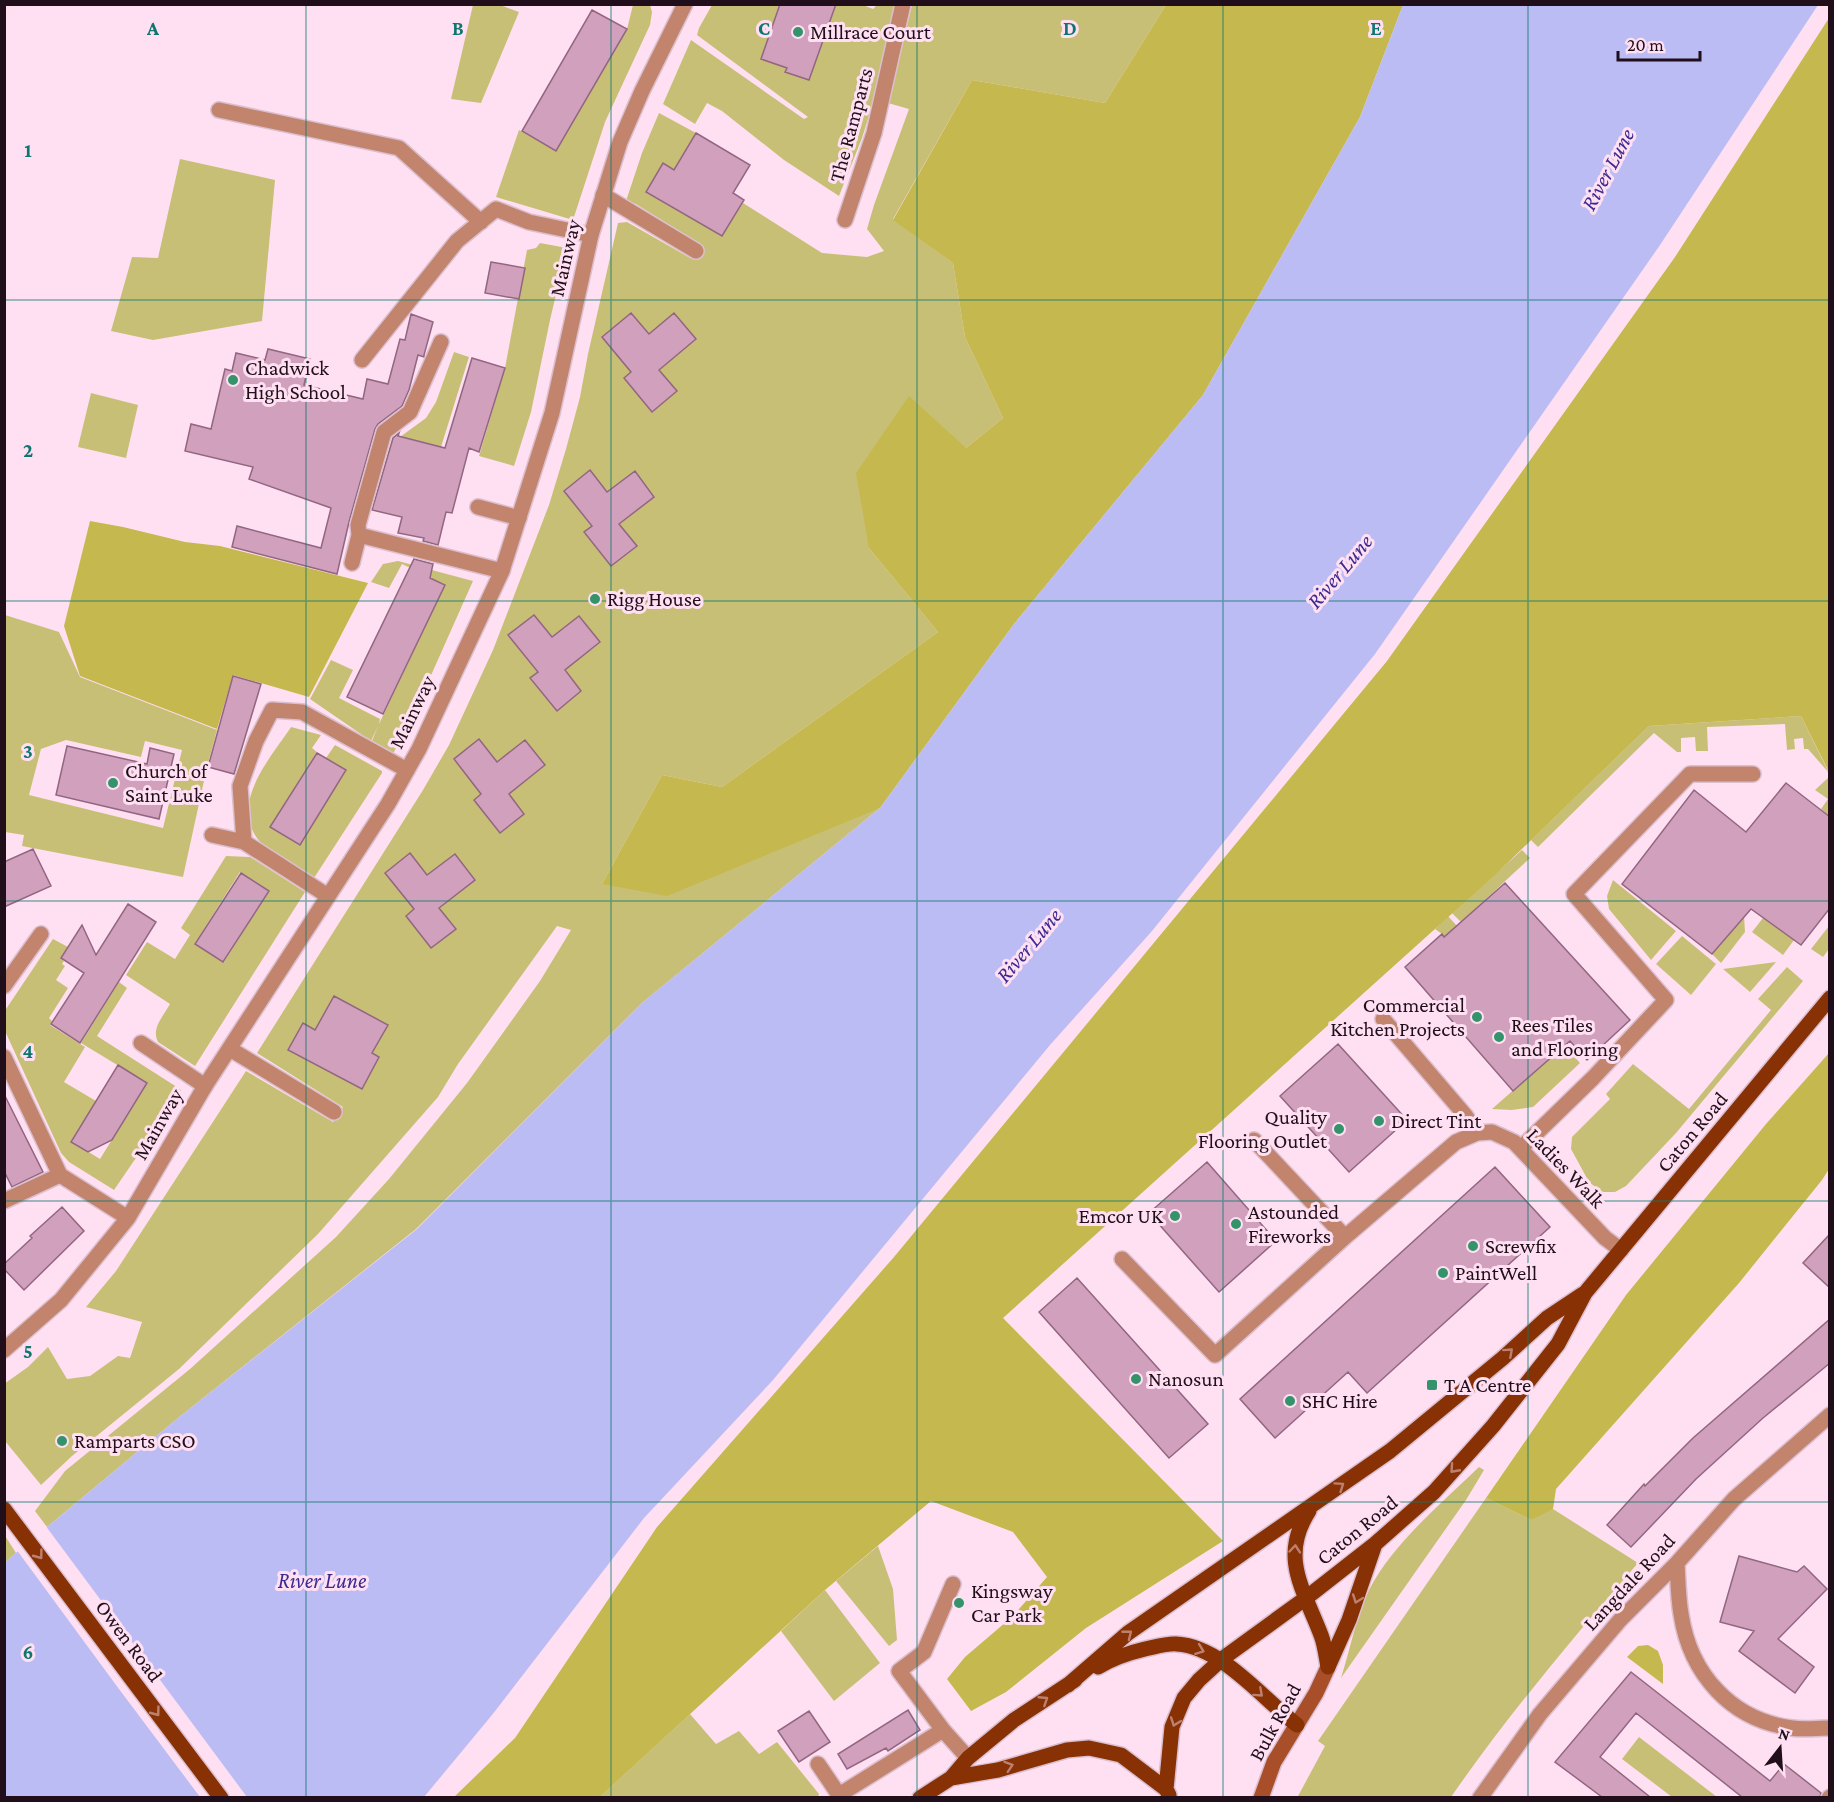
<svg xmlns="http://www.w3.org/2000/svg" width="1834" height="1802" font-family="'Crimson Pro',serif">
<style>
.green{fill:#c8bf76;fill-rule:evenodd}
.forest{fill:#c5b84e}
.water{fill:#babcf3}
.pier{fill:#ffe0f2}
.building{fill:#d0a0bd;stroke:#926681;stroke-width:1.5}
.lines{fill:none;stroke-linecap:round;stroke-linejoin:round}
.lane-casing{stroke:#dbbfcf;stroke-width:18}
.street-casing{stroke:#dbbfcf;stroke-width:18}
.secondary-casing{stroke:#dbbfcf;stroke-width:18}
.primary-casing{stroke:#dbbfcf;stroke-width:18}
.lane{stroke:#c2846c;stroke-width:15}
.street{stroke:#c2846c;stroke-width:15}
.secondary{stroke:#a84f2a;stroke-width:15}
.primary{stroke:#873104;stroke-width:15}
.oneway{stroke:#bd806f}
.grid{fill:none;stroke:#0f766e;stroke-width:1.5;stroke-opacity:0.55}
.poi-dot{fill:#34936b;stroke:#ffe0f2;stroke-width:2}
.labels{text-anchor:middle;stroke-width:6;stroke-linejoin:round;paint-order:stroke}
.poi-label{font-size:21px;fill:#200f1a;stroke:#ffe0f2;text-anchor:start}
.street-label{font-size:21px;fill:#200f1a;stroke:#ffe0f2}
.water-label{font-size:22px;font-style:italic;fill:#3a2b90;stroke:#ffe0f2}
.grid-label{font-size:20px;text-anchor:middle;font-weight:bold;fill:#0f766e;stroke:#ffe0f2;stroke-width:6;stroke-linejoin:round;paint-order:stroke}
</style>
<rect width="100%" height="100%" fill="#ffe0f2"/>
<!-- green -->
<path class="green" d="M 473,5 L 500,5 L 519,12 L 481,103 L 451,99 Z
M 633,5 L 650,5 L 652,12 L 650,25 L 605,122 L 573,220 L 496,197 L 519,130 L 556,151 L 627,29 Z
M 712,5 L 779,5 L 761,59 L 787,68 L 785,72 L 809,80 L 836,5 L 863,5 L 873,9 L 877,5 L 898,6 L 878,87 L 862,138 L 839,196 L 784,160 L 722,111 L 707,103 L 695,124 L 663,104 L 691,40 L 804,119 L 808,117 L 697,35 L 699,28 Z
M 912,5 L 1166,5 L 1105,103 L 972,80 L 893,219 L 953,263 L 965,337 L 1003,418 L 966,448 L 869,548 L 938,632 L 722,787 L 662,775 L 602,884 L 880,808 L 643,1002 L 416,1229 L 178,1418 L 47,1527 L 35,1511 L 65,1471 L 190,1369 L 336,1237 L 389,1179 L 467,1083 L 540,981 L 571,930 L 557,926 L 458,1064 L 438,1097 L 318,1234 L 179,1369 L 72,1456 L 41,1485 L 5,1441 L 4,1384 L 28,1367 L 48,1347 L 67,1379 L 90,1376 L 118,1356 L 130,1358 L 142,1322 L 86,1307 L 116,1271 L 246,1071 L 333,1122 L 343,1107 L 257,1053 L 423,790 L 449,745 L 493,650 L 549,505 L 566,449 L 580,397 L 588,354 L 618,223 L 627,222 L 692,259 L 700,244 L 636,204 L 626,201 L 642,153 L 659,113 L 696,133 L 674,170 L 663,163 L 646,192 L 722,236 L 743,203 L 822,253 L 867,257 L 884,251 L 867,229 L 874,205 L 909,109 L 888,103 Z
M 180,159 L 275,180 L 262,321 L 153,340 L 111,331 L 132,257 L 158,258 Z
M 540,243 L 567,248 L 550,320 L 531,412 L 514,466 L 479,456 L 505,368 L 527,250 L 536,248 Z
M 454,352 L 469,357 L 441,447 L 400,437 L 426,418 L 436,402 Z
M 91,393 L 138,405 L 126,458 L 78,447 Z
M 398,561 L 473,581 L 412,718 L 394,752 L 391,753 L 372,741 L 378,726 L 371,741 L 310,699 L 331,660 L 353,670 L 339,698 L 380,719 L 379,724 L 445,585 L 402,564 L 389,588 L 371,582 L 383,564 Z
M 5,615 L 59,632 L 80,677 L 217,730 L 207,767 L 183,877 L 22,846 L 24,835 L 5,832 ZM 66,740 L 141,757 L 145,741 L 182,750 L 163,828 L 29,795 L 41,749 Z
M 1801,716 L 1829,773 L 1808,749 L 1804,749 L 1803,738 L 1794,739 L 1795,749 L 1787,750 L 1785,724 L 1707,727 L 1708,751 L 1696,751 L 1695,737 L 1681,738 L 1681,752 L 1677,752 L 1654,733 L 1538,847 L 1531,840 L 1649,726 Z
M 291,727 L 321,735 L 312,748 L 317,752 L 270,827 L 299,845 L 346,771 L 326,758 L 335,745 L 382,771 L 382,773 L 314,878 L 261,843 C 227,805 270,759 291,727 Z
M 1829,777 L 1829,817 L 1821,809 L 1828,799 L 1815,790 Z
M 1522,850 L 1530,858 L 1461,922 L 1452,913 Z
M 226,856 L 250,857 L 305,892 L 195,1066 L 158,1042 C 151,1028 163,1017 170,1004 L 126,975 L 147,942 L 175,959 L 190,935 L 181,928 ZM 240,872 L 269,891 L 224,962 L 195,943 Z
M 1613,880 L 1676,931 L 1651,960 L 1609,909 L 1607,896 Z
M 1448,916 L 1580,1063 L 1533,1107 L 1512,1110 L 1492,1109 L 1550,1058 L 1442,934 L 1435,929 Z
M 1744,916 L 1745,932 L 1721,963 L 1712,954 Z
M 1763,918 L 1794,940 L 1783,955 L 1752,932 Z
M 1829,926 L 1829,949 L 1823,957 L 1811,949 Z
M 1682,936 L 1716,964 L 1691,995 L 1656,964 Z
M 53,939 L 68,947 L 61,958 L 64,961 L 62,964 L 65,966 L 56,980 L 68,988 L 49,1018 L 52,1021 L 50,1025 L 85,1047 L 64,1082 L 96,1101 L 71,1141 L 100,1159 L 147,1083 L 81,1043 L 119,982 L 127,988 L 97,1036 L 180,1089 L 181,1092 L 114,1190 L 69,1162 L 61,1153 L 5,1031 L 4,1012 Z
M 1776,962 L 1750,992 L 1723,969 Z
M 1787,967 L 1803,981 L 1676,1133 L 1626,1186 L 1615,1192 L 1602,1192 L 1589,1182 L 1571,1149 L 1572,1137 L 1610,1099 L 1606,1094 L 1633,1064 L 1689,1109 L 1771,1010 L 1758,999 Z
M 1479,1467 L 1484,1470 L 1466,1500 L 1341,1678 C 1350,1650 1356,1617 1369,1590 C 1394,1542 1441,1504 1479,1467 Z
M 1486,1498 L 1527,1518 L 1553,1509 L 1638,1563 C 1572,1639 1508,1715 1451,1797 L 1297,1798 L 1325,1746 L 1318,1741 Z
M 4,1534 L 16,1553 L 5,1562 L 4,1562 Z
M 878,1546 L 893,1589 L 897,1640 L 889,1646 L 836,1581 Z
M 825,1590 L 880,1663 L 834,1701 L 781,1631 Z
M 690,1714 L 716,1744 L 739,1731 L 759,1754 L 777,1742 L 819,1794 L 818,1797 L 600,1797 Z
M 1639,1737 L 1717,1797 L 1672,1797 L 1622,1759 Z"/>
<!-- forest -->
<path class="forest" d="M 1166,5 L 1403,5 L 1360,117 L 1203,395 L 1014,624 L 880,808 L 667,896 L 602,884 L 662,775 L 722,787 L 938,632 L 869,548 L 856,473 L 909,396 L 966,448 L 1003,418 L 965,337 L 953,263 L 893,220 L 972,80 L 1105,103 Z
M 1829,18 L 1829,772 L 1801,716 L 1649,726 L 1496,874 L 1003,1318 L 1223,1541 L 1086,1628 L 1006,1692 L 971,1711 L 947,1679 L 965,1657 L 1013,1616 L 1047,1577 L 1013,1532 L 931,1501 L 825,1590 L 600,1797 L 454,1797 L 515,1738 L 657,1527 L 894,1257 L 1387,661 L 1675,257 Z
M 90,521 L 123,527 L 185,542 L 220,546 L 368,583 L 309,697 L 233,675 L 217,729 L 80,676 L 64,626 Z
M 1829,1053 L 1829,1169 L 1822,1180 L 1739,1283 L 1556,1489 L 1553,1509 L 1533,1519 L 1527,1518 L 1486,1498 L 1626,1295 L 1766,1124 Z
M 1648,1645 L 1658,1651 L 1663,1665 L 1663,1684 L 1627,1657 L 1638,1646 Z"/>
<!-- water -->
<path class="water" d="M 1403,5 L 1818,5 L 1660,245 L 1375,654 L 1152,931 L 1050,1045 L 773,1380 L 644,1518 L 492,1715 L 424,1797 L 5,1798 L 5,1562 L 178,1418 L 417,1229 L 643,1002 L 880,808 L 1014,624 L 1203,395 L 1360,117 Z"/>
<!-- pier -->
<path class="pier" d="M 45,1525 L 247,1797 L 200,1797 L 116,1685 L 16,1549 Z"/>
<!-- building -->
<path class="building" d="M 780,4 L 836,4 L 809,80 L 785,72 L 787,68 L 761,59 Z
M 592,10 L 627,29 L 556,151 L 522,131 Z
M 696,133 L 750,165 L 733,193 L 744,200 L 722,236 L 646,192 L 663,163 L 674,170 Z
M 491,262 L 525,268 L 519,299 L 485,293 Z
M 631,313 L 649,334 L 674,313 L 696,339 L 659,370 L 677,391 L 652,412 L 624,378 L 631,372 L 602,337 Z
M 411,314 L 433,322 L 424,355 L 424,357 L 418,355 L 409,390 L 402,406 L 378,424 L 375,429 L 349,522 L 337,574 L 232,547 L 237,526 L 321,548 L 331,508 L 249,479 L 253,467 L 185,451 L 191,424 L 211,429 L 225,369 L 232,371 L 236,353 L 265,360 L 268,349 L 310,359 L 304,385 L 363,399 L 367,379 L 388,384 L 400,339 L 405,340 Z
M 472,358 L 505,368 L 479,452 L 469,448 L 452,513 L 446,512 L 438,545 L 423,541 L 424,538 L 398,533 L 402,517 L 372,510 L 393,438 L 399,433 L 398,436 L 445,448 Z
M 590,470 L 607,492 L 635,471 L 654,497 L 619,524 L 637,546 L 611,566 L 584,532 L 592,526 L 564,491 Z
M 414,559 L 433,564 L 430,578 L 445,585 L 383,714 L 347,697 Z
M 534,615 L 552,637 L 579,616 L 600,642 L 565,670 L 581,691 L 557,711 L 530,678 L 538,672 L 508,635 Z
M 233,676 L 261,684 L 234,774 L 208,767 Z
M 479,739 L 497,762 L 525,740 L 545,765 L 509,794 L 524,814 L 500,833 L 474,800 L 481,794 L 454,759 Z
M 67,746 L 147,764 L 150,748 L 174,754 L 159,819 L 56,795 Z
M 317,753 L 346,770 L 300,845 L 270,827 Z
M 1786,783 L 1830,817 L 1830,908 L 1801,945 L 1751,909 L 1712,954 L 1622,884 L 1694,790 L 1746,832 Z
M 33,849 L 51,886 L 4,907 L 4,862 Z
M 410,853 L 427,875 L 455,854 L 475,880 L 439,908 L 456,929 L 431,948 L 406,916 L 414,909 L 385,873 Z
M 241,873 L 269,891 L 223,962 L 195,944 Z
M 1505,883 L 1630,1020 L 1587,1060 L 1570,1041 L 1513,1091 L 1405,967 L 1442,934 L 1444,937 Z
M 128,904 L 156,922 L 80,1043 L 51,1024 L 84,973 L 61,958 L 82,925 L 96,955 Z
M 334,996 L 388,1025 L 372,1053 L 379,1057 L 362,1089 L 288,1050 L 303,1023 L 315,1030 Z
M 1338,1044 L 1407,1120 L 1349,1172 L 1280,1096 Z
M 118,1065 L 147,1083 L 112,1140 L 88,1152 L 71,1142 Z
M 4,1094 L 43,1172 L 12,1187 L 4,1171 Z
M 1207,1162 L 1276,1241 L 1219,1292 L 1149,1213 Z
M 1495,1167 L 1550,1227 L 1367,1393 L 1348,1372 L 1275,1438 L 1240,1399 Z
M 62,1207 L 84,1231 L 24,1290 L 4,1269 L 4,1264 L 32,1238 L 30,1236 Z
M 1830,1234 L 1830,1288 L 1803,1263 Z
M 1077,1278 L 1208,1424 L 1169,1458 L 1039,1312 Z
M 1830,1319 L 1830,1363 L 1763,1418 L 1696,1479 L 1631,1547 L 1607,1525 L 1644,1484 L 1645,1486 L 1693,1438 Z
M 1739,1556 L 1797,1572 L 1804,1566 L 1827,1589 L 1778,1639 L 1814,1667 L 1795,1693 L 1739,1651 L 1754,1631 L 1720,1622 Z
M 1631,1672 L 1770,1781 L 1784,1764 L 1821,1793 L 1820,1797 L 1742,1797 L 1636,1713 L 1600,1757 L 1650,1797 L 1602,1797 L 1555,1762 Z
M 908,1710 L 920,1730 L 888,1751 L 886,1748 L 847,1769 L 838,1754 Z
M 809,1711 L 830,1742 L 799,1762 L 778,1731 Z"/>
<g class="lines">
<!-- lane casing -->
<g class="lane-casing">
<path id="lane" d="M 219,110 L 399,148 L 481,222
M 603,195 L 696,251
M 845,220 L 874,133 L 903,4
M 441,342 L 410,412 L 384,432 L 358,525 L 359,535 L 502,571
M 362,360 L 457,241 L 496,209 L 529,222 L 591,235
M 478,507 L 519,518
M 352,563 L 359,535
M 212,835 L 244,842
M 328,896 L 244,842 L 240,786 L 256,741 L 272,710 L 302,712 L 407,770
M 1383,1019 L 1465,1115 L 1477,1133
M 141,1043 L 205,1086
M 230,1049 L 334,1112
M 1254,1140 L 1345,1237
M 1521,1148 L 1593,1078 L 1666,1000 L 1574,894 L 1690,774 L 1753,774
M 4,1201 L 60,1175
M 1122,1259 L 1215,1355 L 1345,1237 L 1456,1142 L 1477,1133 L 1492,1132 L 1514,1142 L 1605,1238 L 1621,1250
M 953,1584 L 924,1652 L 899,1671 L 943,1730 L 968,1758
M 818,1764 L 839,1795 L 943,1730"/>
</g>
<!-- street casing -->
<g class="street-casing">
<path id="street" d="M 4,986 L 41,934
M 4,1057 L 60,1175 L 128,1218
M 4,1350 L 61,1300 L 128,1218 L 205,1086 L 388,804 L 419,749 L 502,571 L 552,413 L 591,235 L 620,142 L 642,91 L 685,4
M 1677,1563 C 1678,1580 1678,1597 1681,1614 C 1690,1674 1731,1720 1792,1728 C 1804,1730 1817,1728 1830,1728
M 1480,1798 L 1540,1714 L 1620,1620 L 1677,1563 L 1734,1499 L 1830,1415
M 1829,1798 L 1830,1797"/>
</g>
<!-- secondary casing -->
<g class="secondary-casing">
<path id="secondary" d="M 1261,1798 L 1274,1762 L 1316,1693 L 1328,1667"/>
</g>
<!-- primary casing -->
<g class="primary-casing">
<path id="primary" d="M 4,1509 L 221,1798
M 1309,1511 C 1279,1557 1304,1590 1321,1635 C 1325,1645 1326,1657 1328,1667
M 1098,1667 C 1113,1658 1128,1653 1145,1649 C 1155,1647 1167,1643 1177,1644 C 1222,1647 1262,1698 1297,1725
M 1328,1667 L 1349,1620 L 1375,1544
M 1068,1685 L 1128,1633 L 1390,1451 L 1503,1358 L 1547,1318 L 1583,1294
M 951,1778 L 998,1770 L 1067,1750 L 1089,1748 L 1121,1755 L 1166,1789 L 1169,1795
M 1166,1789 L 1172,1727 L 1184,1698 L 1199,1680 L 1222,1659 L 1306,1598 L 1375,1544 L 1434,1492 L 1493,1426 L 1558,1344 L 1585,1293 L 1830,998
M 920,1798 L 951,1778 L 968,1758 L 1014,1720 L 1075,1680"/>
</g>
<!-- lane -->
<use href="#lane" class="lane"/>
<!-- street -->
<use href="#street" class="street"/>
<!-- secondary -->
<use href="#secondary" class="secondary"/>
<!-- primary -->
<use href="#primary" class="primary"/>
</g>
<!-- one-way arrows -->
<defs><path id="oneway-chevron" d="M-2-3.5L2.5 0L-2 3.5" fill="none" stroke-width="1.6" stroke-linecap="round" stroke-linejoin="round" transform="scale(1.5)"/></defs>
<g class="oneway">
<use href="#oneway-chevron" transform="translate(1509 1352) rotate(-42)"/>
<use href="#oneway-chevron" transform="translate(1454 1469) rotate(132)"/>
<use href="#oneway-chevron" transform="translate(1340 1486) rotate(-35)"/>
<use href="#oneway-chevron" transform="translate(1295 1549) rotate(-85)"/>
<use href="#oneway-chevron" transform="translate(39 1555) rotate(53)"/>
<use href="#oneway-chevron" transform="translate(1357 1599) rotate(110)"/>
<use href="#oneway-chevron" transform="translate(1128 1634) rotate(-38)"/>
<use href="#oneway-chevron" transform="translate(1200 1650) rotate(21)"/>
<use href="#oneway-chevron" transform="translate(1259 1693) rotate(42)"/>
<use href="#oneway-chevron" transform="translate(1044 1700) rotate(-33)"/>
<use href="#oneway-chevron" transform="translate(156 1712) rotate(53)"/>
<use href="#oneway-chevron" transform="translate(1175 1722) rotate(110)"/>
<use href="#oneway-chevron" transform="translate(1009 1766) rotate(-18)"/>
</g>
<!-- grid -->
<path class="grid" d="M 306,4 L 306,1798M 611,4 L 611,1798M 917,4 L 917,1798M 1223,4 L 1223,1798M 1528,4 L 1528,1798M 4,300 L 1830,300M 4,601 L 1830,601M 4,901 L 1830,901M 4,1201 L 1830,1201M 4,1502 L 1830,1502"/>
<!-- markers -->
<g class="poi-dot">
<circle cx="798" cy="32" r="6"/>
<circle cx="233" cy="380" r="6"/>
<circle cx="595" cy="599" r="6"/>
<circle cx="113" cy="783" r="6"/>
<circle cx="1477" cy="1017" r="6"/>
<circle cx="1499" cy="1037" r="6"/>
<circle cx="1379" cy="1121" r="6"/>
<circle cx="1339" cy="1129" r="6"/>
<circle cx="1175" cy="1216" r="6"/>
<circle cx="1236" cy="1224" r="6"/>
<circle cx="1473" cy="1246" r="6"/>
<circle cx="1443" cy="1273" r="6"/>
<circle cx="1136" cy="1379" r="6"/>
<rect x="1426" y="1379" width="12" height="12" rx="3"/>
<circle cx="1290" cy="1401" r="6"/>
<circle cx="62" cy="1441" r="6"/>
<circle cx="959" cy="1603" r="6"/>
</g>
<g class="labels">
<!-- poi labels -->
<g class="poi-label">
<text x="810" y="39">Millrace Court</text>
<text x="245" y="375">Chadwick<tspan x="245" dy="24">High School</tspan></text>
<text x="607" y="606">Rigg House</text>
<text x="125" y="778">Church of<tspan x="125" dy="24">Saint Luke</tspan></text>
<text x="1465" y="1012" text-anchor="end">Commercial<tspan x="1465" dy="24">Kitchen Projects</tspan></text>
<text x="1511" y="1032">Rees Tiles<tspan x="1511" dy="24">and Flooring</tspan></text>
<text x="1327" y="1124" text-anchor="end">Quality<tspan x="1327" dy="24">Flooring Outlet</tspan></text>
<text x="1391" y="1128">Direct Tint</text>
<text x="1248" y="1219">Astounded<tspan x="1248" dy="24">Fireworks</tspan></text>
<text x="1163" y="1223" text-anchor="end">Emcor UK</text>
<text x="1485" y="1253">Screwfix</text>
<text x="1455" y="1280">PaintWell</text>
<text x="1148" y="1386">Nanosun</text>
<text x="1444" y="1392">T A Centre</text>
<text x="1302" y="1408">SHC Hire</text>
<text x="74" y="1448">Ramparts CSO</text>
<text x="971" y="1598">Kingsway<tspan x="971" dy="24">Car Park</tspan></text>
</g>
<!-- street labels -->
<g class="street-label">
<text transform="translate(851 125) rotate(-75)" y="7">The Ramparts</text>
<text transform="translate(565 258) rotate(-77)" y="7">Mainway</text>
<text transform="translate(412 712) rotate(-64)" y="7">Mainway</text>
<text transform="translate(158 1124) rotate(-60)" y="7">Mainway</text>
<text transform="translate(1692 1132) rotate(-50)" y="7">Caton Road</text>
<text transform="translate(1566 1168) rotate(46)" y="7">Ladies Walk</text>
<text transform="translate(1357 1530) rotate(-39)" y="7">Caton Road</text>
<text transform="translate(1629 1582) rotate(-47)" y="7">Langdale Road</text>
<text transform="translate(129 1641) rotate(53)" y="7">Owen Road</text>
<text transform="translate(1275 1722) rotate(-61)" y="7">Bulk Road</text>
</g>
<!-- water labels -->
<g class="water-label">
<text transform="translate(1607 169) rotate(-62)" y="8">River Lune</text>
<text transform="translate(1339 571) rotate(-50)" y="8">River Lune</text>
<text transform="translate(1028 945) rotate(-50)" y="8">River Lune</text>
<text x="322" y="1588">River Lune</text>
</g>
</g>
<g class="grid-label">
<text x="153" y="35">A</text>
<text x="458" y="35">B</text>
<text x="764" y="35">C</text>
<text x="1070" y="35">D</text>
<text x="1376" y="35">E</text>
<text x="28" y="157">1</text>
<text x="28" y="457">2</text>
<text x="28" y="758">3</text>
<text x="28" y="1058">4</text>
<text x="28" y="1358">5</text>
<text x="28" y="1659">6</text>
</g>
<!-- border -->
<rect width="1834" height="1802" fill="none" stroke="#200f1a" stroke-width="12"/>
<!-- north arrow -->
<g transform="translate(1780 1748) rotate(17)" stroke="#ffe0f2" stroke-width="4.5" paint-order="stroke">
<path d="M0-4.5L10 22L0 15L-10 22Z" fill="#200f1a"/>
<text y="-9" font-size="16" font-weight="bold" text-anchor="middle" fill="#200f1a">N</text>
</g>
<!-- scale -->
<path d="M1618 51v9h82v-9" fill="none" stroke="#200f1a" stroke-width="3"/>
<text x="1627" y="51" font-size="18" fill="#200f1a" stroke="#ffe0f2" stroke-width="4.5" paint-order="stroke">20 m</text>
</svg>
